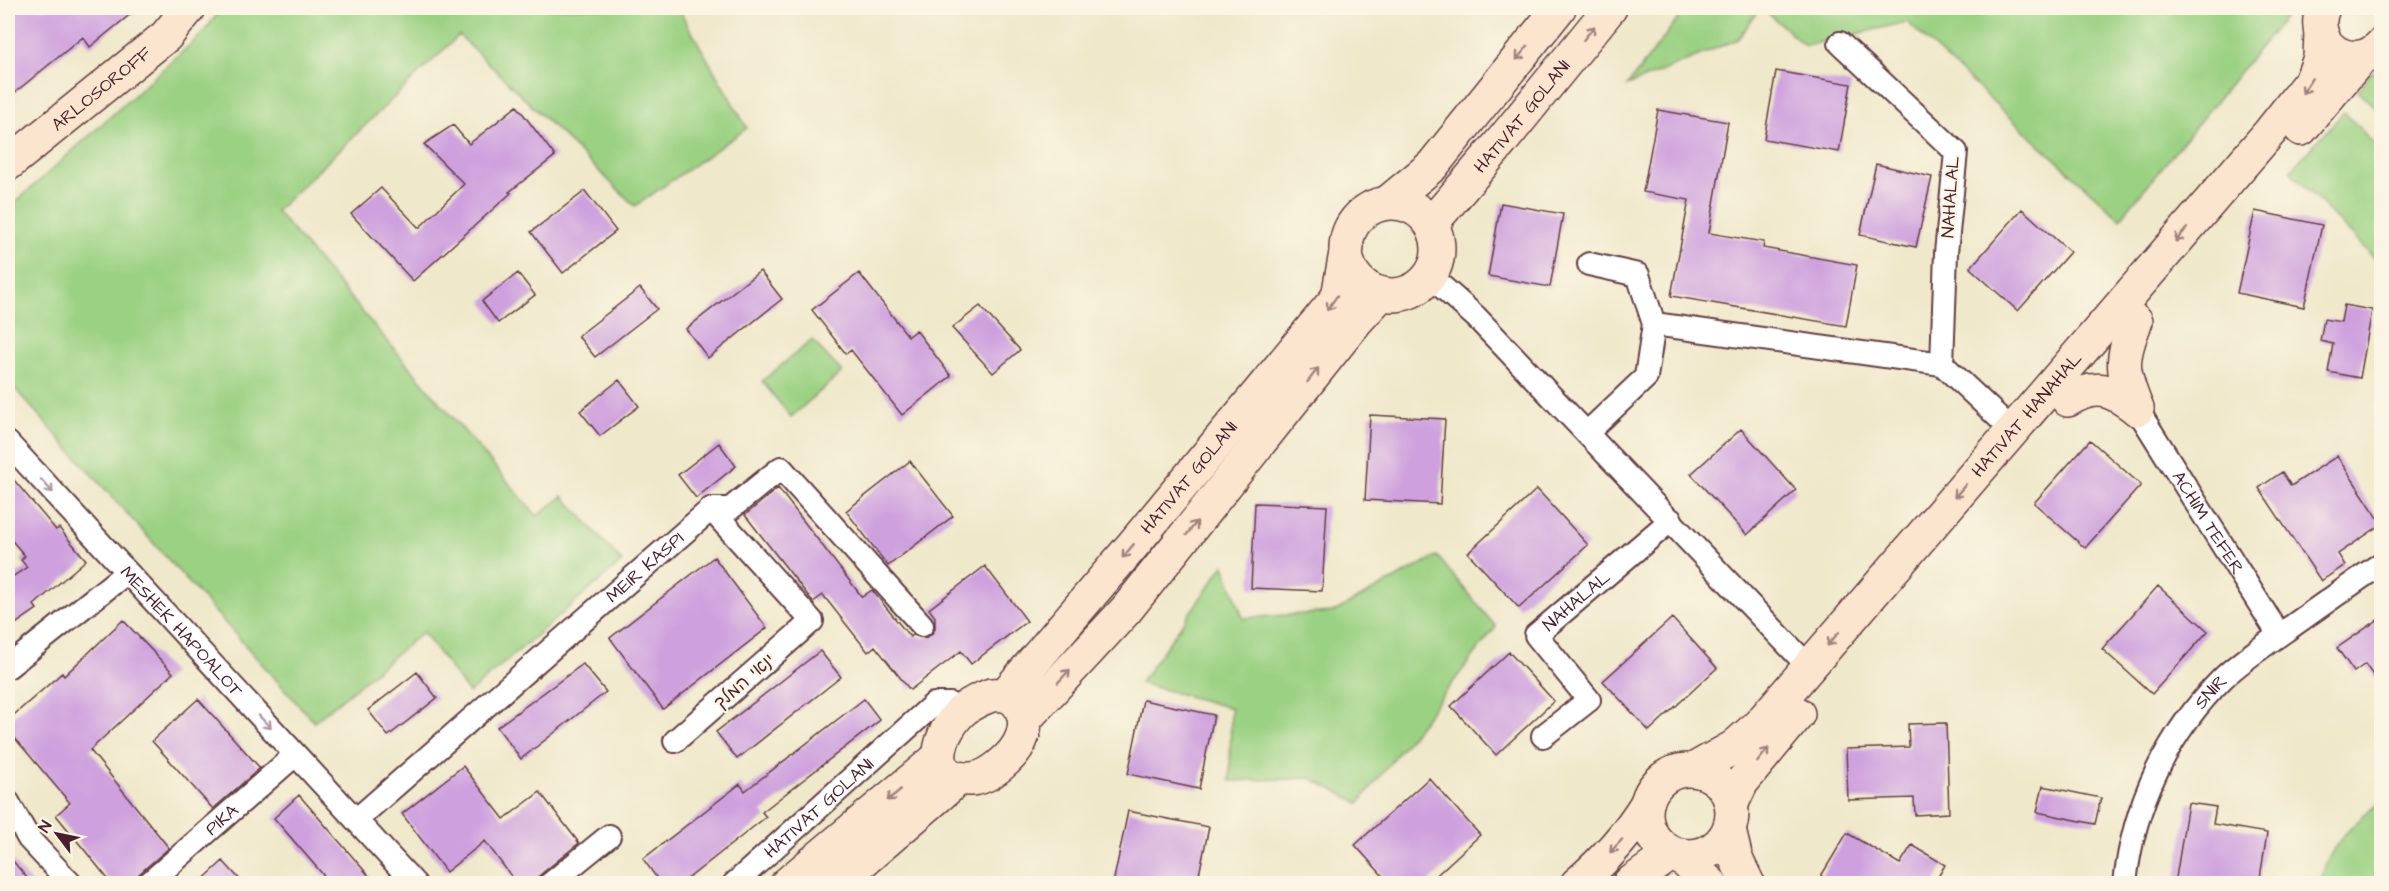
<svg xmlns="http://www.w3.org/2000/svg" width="2389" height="891" font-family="'Architects Daughter','Playpen Sans Hebrew',sans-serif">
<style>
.green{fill:#9bd183;stroke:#727857;stroke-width:1.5}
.building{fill:#cea1de}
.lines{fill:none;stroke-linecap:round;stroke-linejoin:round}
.street-casing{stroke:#633d43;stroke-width:26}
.secondary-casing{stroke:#633d43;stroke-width:36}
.street{stroke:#fff;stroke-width:22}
.secondary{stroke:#fbe5cf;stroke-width:33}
.oneway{stroke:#a2827d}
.oneway2{stroke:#ae9aa0}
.labels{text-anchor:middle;stroke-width:4.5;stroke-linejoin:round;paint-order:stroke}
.street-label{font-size:18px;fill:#4a1f2b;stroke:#fcf5e5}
</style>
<rect width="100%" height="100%" fill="#fcf5e5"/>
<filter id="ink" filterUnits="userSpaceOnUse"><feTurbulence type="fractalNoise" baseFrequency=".0167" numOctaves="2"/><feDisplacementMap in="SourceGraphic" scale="12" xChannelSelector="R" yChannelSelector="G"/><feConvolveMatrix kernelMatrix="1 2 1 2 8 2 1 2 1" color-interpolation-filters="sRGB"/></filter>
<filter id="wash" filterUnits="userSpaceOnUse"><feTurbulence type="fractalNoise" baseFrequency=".008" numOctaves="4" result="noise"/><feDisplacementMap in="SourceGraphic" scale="24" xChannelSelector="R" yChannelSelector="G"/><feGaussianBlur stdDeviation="1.35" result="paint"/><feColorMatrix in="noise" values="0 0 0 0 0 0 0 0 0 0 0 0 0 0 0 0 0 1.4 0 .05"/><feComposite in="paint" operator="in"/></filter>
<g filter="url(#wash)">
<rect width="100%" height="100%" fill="#f0e8cb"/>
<!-- green -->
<path class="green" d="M 222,8 L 678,8 L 747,128 L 635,206 L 459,35 L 276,211 L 537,516 L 563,496 L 622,562 L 469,693 L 423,632 L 314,722 L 8,381 L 8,209 L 203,33 Z
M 1686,8 L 1760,8 L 1738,39 L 1627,86 Z
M 1762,8 L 2292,8 L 2120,219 L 1907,22 L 1805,46 Z
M 2381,61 L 2381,113 L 2358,91 Z
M 2344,112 L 2381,151 L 2381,265 L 2290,171 Z
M 812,340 L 842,372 L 791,417 L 762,381 Z
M 1437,556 L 1496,627 L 1359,803 L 1310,778 L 1230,781 L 1231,708 L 1140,683 L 1224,565 L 1243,618 L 1334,612 Z
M 2381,802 L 2381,883 L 2320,883 C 2327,847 2353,823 2381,802 Z"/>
<g id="blocks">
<!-- building -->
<path class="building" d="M 8,8 L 138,8 L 90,47 L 83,37 L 8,98 Z
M 1776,71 L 1851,84 L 1839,152 L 1764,139 Z
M 517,106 L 555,156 L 509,192 L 511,193 L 413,281 L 351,214 L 381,188 L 419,228 L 464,184 L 424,144 L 453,125 L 469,144 Z
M 1658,110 L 1728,122 L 1709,233 L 1764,242 L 1763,248 L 1857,265 L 1846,326 L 1671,296 L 1689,200 L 1643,192 Z
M 1876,164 L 1932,177 L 1916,247 L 1860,235 Z
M 585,191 L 616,231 L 563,273 L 531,232 Z
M 1501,203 L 1563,214 L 1550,287 L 1488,276 Z
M 2022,209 L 2070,252 L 2018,311 L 1970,268 Z
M 2255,211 L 2322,225 L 2304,307 L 2237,293 Z
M 760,271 L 782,299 L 708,358 L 686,329 Z
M 518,273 L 535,295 L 498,323 L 482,301 Z
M 859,273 L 908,336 L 916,330 L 951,376 L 902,415 L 851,350 L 846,354 L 812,310 Z
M 640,288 L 657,309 L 595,357 L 578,336 Z
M 2344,305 L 2372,310 L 2360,378 L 2328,372 L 2333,344 L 2320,341 L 2324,319 L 2341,322 Z
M 980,306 L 1020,350 L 993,373 L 952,328 Z
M 619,380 L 639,406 L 600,436 L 580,411 Z
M 1370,415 L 1445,419 L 1440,504 L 1365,500 Z
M 1741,429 L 1796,490 L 1747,535 L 1691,474 Z
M 2090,440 L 2141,485 L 2085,548 L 2034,503 Z
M 719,443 L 736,466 L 696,498 L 678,475 Z
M 2337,456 L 2382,524 L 2338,554 L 2345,565 L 2321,581 L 2259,488 L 2282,472 L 2291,486 Z
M 910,461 L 953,516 L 888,566 L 846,511 Z
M 8,473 L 56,530 L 59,528 L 86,560 L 34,605 L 37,609 L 8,629 L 8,580 L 27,567 L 21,560 L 25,556 L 8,536 Z
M 778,488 L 862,597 L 872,590 L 910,637 L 913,635 L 924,638 L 931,635 L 935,629 L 935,617 L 929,609 L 985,566 L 1027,621 L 971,664 L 961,651 L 910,690 L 875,646 L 868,652 L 823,595 L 813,602 L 745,515 Z
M 1537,489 L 1588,545 L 1519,608 L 1468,553 Z
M 1255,503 L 1327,506 L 1322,591 L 1251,588 Z
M 714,557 L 767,628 L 663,709 L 610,638 Z
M 2158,586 L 2208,631 L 2152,694 L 2102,649 Z
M 2382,617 L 2382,688 L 2365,664 L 2354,672 L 2337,648 Z
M 1672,618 L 1717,668 L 1649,731 L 1603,681 Z
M 123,620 L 173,673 L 90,750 L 169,848 L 139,874 L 135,884 L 112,884 L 56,815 L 70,803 L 8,730 L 8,720 L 62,673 L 64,676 Z
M 820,651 L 841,677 L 737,759 L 716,732 Z
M 1509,652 L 1554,701 L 1496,755 L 1451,706 Z
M 583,664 L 606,692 L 521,759 L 497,727 Z
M 417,672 L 437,698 L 388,736 L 368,710 Z
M 198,699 L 260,768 L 213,809 L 152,741 Z
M 864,699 L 880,720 L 762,812 L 766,817 L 681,884 L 661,884 L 643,859 L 740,784 L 745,791 Z
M 1143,700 L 1214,715 L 1199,789 L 1128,774 Z
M 1946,723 L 1949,813 L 1915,815 L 1914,798 L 1848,800 L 1846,749 L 1909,747 L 1908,724 Z
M 463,766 L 504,819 L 540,792 L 579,843 L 529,884 L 517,884 L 485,841 L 446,872 L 402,814 Z
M 1429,778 L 1480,835 L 1427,884 L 1390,884 L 1355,845 Z
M 2043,786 L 2101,798 L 2095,824 L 2037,812 Z
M 299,795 L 376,884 L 331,884 L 274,818 Z
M 2188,803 L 2216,807 L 2213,824 L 2267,833 L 2259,884 L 2175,884 Z
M 1128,811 L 1209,827 L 1197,884 L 1113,884 Z
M 1847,833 L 1900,864 L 1912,845 L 1945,865 L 1934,884 L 1833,884 L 1821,876 Z
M 8,855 L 32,884 L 8,884 Z
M 223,861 L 244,884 L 198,884 Z"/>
</g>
</g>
<g filter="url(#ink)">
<use href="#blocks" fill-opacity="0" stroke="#633d43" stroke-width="1.5"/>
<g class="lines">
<!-- street casing -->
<g class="street-casing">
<g id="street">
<path d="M 1840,43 L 1956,152 L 1946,253 L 1942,364"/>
<path d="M 1430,276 L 1476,317 L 1809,667"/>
<path d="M 1654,324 L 1942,364 L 2012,430"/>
<path id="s1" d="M 2137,409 L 2279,635"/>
<path d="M 1587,433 L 1646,377 L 1654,324 L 1638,275 L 1589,264"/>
<path id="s2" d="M 8,443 L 415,884"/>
<path d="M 8,667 L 126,573"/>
<path id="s3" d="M 1543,736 L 1589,700 L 1536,635 L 1671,520"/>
<path d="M 675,741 L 812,621 L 711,509"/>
<path d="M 8,802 L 29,839 L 71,884"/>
<path id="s4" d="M 356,820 L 711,509 L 730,509 L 781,468 L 922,625"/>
<path id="s5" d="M 148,884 L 295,755"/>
<path d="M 550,884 L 609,836"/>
<path id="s6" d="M 734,884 L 934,704 L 950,704 L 962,710"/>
<path id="s7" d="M 2125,884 C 2133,805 2167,734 2223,678 C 2242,660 2266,644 2288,629 C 2319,607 2350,585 2382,563"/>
</g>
</g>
<!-- secondary casing -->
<g class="secondary-casing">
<g id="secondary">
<path d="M 2323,8 C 2307,46 2354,76 2382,44"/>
<path d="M 2301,129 L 2362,57"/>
<path id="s8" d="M 8,164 L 166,36 L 189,8"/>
<path d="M 1387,203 L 1432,166 L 1559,8"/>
<circle cx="1392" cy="249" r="46"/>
<path id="s9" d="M 1431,224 L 1502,141 L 1610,8"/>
<path d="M 2136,321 C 2120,360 2121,370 2137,409"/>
<path d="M 2068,400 C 2097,383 2111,389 2137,409"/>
<path d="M 991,695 C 995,695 1002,694 1005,695 C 1023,700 1028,722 1022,737 C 1016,755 989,779 970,779 C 923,780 939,731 963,710 C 971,703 981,699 991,695 Z"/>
<path id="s10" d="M 1005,695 L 1132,546 L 1338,297 L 1347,247"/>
<path d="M 1025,719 L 1126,610 L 1357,320 L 1381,294"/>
<circle cx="1689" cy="813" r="43"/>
<path id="s11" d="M 1693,770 L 1734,747 L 1759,725 L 2270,132 L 2312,79 L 2320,58 L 2321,31"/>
<path d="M 1732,803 L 1742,782 L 1798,714"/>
<path d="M 1729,830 L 1736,859 L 1748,884"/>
<path d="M 1679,856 L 1711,884"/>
<path d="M 787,884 L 939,757"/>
<path d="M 836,884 L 958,779"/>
<path d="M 1577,884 C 1605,860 1628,834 1647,803"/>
<path d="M 1629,884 L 1672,853"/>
</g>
</g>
<!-- street -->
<use href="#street" class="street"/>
<!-- secondary -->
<use href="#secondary" class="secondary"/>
</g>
<!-- one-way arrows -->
<defs><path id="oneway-shaft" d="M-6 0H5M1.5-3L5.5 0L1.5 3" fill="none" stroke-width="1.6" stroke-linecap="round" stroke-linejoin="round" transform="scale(1.5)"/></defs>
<g class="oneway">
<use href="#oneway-shaft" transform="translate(1589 33) rotate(-51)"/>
<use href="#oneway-shaft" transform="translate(1522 53) rotate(129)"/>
<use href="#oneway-shaft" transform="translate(2307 86) rotate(122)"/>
<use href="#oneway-shaft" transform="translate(2181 235) rotate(131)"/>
<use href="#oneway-shaft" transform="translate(1332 303) rotate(125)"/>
<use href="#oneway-shaft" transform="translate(1313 375) rotate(-52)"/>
<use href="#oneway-shaft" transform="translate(1960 491) rotate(131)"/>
<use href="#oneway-shaft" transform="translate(1192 528) rotate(-52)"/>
<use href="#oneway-shaft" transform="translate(1128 551) rotate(130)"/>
<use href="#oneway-shaft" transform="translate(1833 639) rotate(131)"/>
<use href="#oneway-shaft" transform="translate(1064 676) rotate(-47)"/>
<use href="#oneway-shaft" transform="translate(1763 755) rotate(-51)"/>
<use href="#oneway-shaft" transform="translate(894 795) rotate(140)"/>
<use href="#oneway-shaft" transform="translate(1616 846) rotate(133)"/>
</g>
<g class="oneway2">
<use href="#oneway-shaft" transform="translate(47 486) rotate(48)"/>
<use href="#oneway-shaft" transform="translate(265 722) rotate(47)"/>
</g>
</g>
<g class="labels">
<!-- street labels -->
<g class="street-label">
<text dy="6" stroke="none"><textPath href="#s8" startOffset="120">ARLOSOROFF</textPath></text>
<text dy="6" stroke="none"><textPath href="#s9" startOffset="141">HATIVAT GOLANI</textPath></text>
<text transform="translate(1950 197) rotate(-86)" y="6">NAHALAL</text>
<text dy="6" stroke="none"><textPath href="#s11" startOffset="490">HATIVAT HANAHAL</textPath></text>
<text dy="6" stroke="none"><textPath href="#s10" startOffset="285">HATIVAT GOLANI</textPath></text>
<text dy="6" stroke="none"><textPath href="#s1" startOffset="134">ACHIM TEFER</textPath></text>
<text dy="6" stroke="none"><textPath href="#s4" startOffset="384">MEIR KASPI</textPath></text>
<text dy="6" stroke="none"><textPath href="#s3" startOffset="195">NAHALAL</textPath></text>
<text dy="6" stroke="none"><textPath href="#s2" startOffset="256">MESHEK HAPOALOT</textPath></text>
<text transform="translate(744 681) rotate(-41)" y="6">ינאי המלך</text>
<text dy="6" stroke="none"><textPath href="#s7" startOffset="214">SNIR</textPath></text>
<text dy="6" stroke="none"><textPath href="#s6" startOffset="114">HATIVAT GOLANI</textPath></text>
<text dy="6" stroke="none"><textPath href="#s5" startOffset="98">PIKA</textPath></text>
</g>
</g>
<!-- margin -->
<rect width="2389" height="891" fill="none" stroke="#fcf5e5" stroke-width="30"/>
<!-- north arrow -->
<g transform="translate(57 834) rotate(302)" stroke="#fcf5e5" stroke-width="4.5" paint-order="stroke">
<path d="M0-4.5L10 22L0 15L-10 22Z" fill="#4a1f2b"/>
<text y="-9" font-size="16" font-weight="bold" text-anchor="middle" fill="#4a1f2b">N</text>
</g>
</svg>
